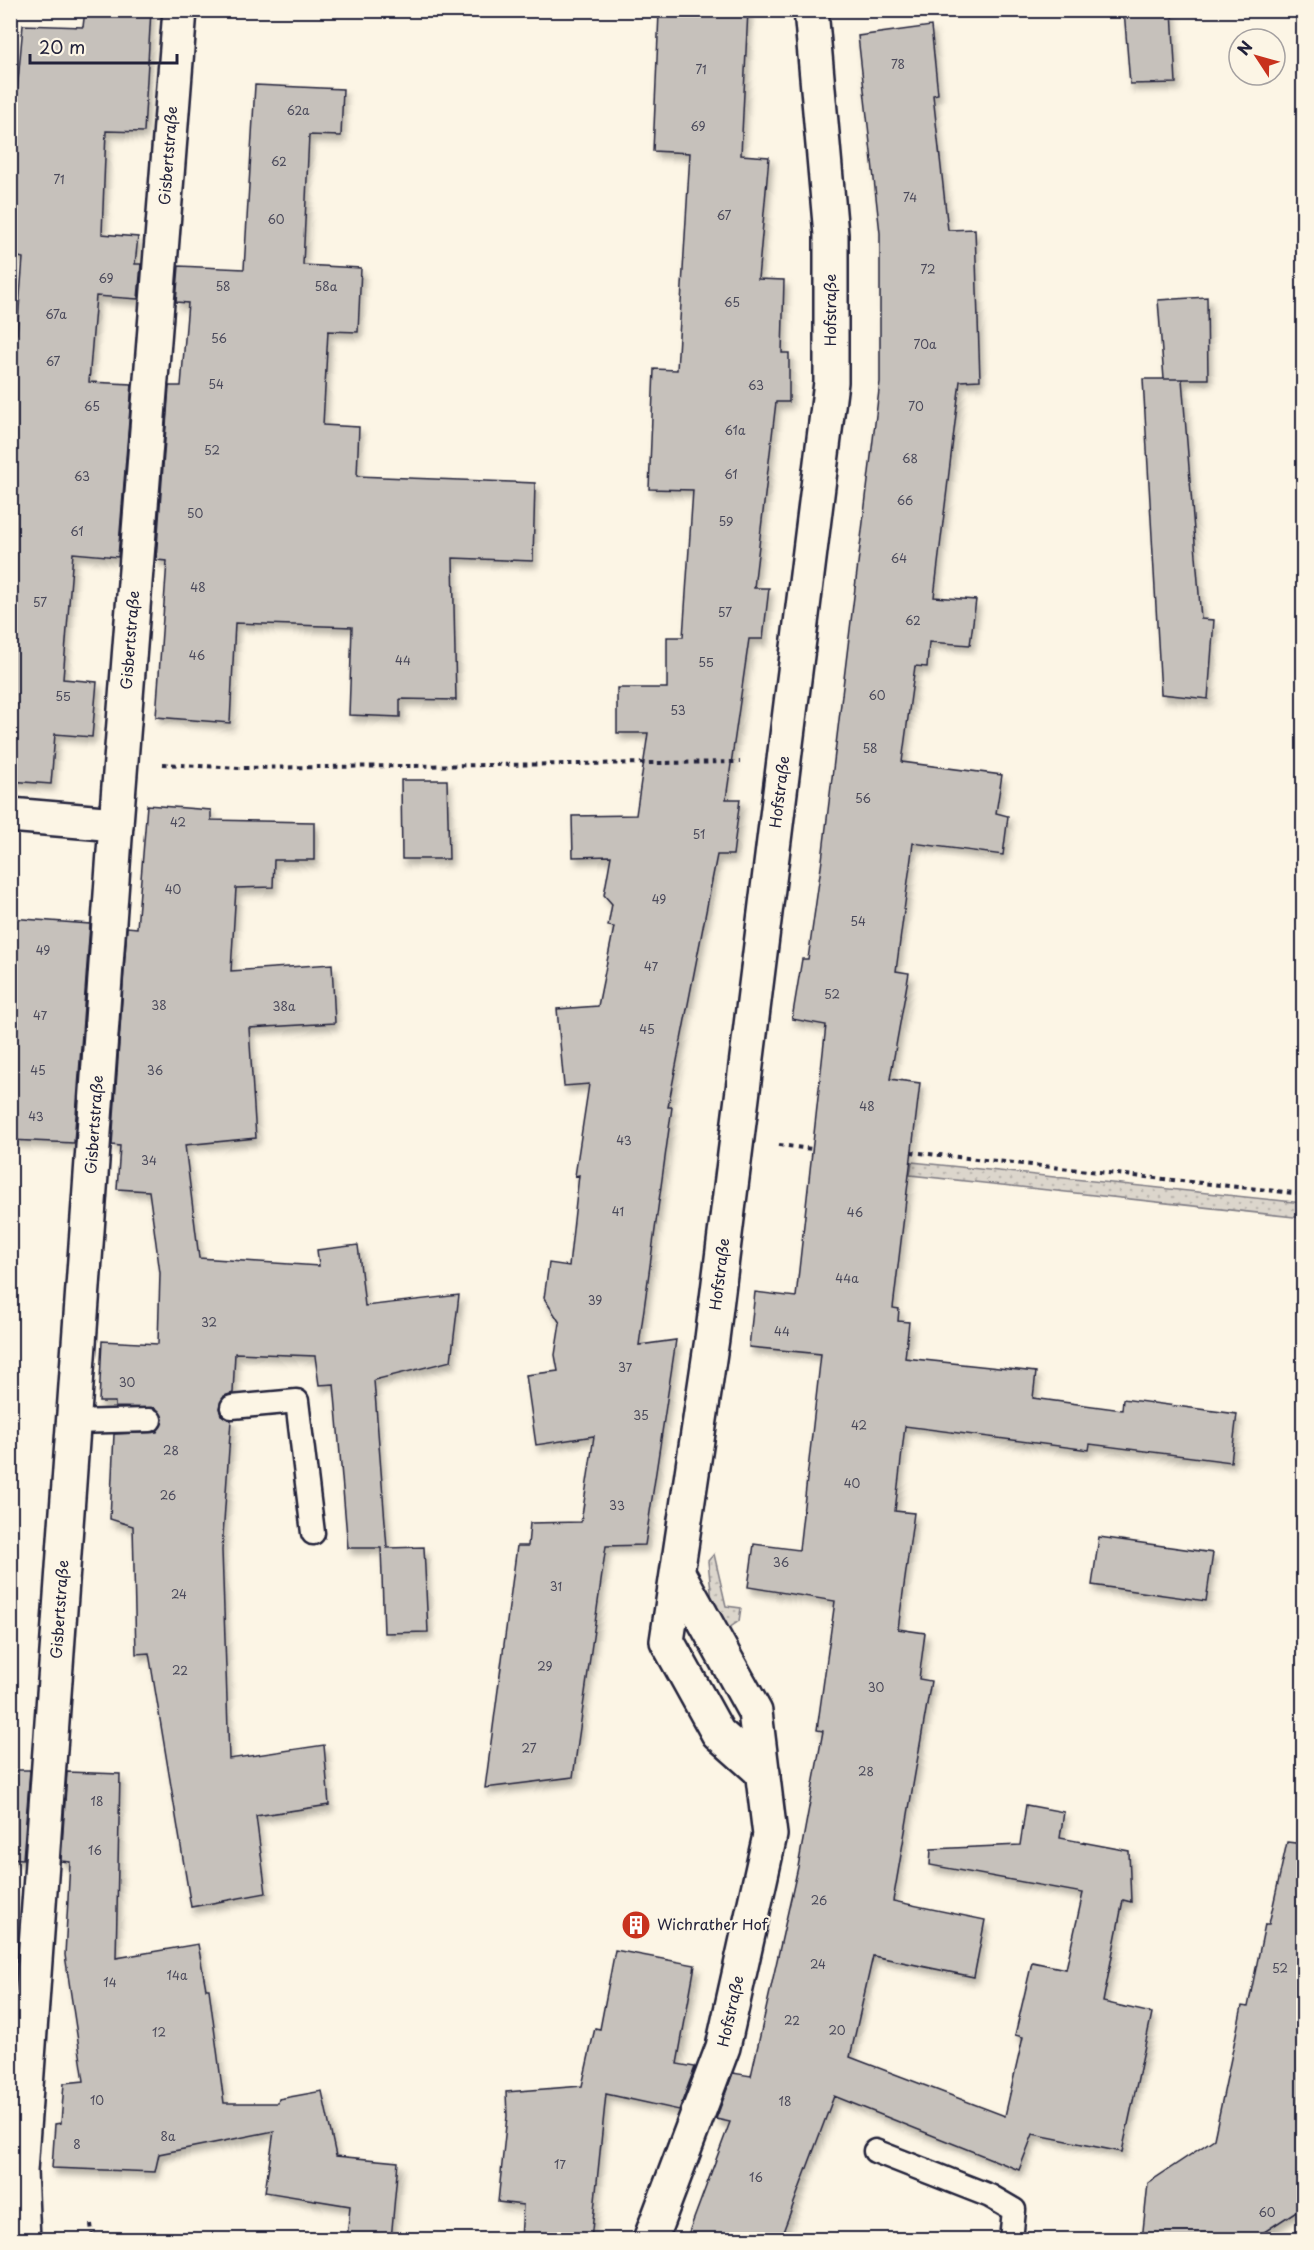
<svg xmlns="http://www.w3.org/2000/svg" width="1314" height="2250" font-family="'Playpen Sans',sans-serif">
<style>
.grass{fill:url(#grass-dots);stroke:#7f7c84;stroke-width:1.5}
.building{fill:#c6c1bb;stroke:#22223b;stroke-width:1.5;filter:url(#shadow)}
.lines{fill:none;stroke-linecap:round;stroke-linejoin:round}
.lane-casing{stroke:#22223b;stroke-width:27}
.street-casing{stroke:#22223b;stroke-width:38}
.path{stroke:#22223b;stroke-width:4;stroke-dasharray:4.5 4.5;stroke-linecap:butt}
.lane{stroke:#fcf5e5;stroke-width:22}
.street{stroke:#fcf5e5;stroke-width:33}
.labels{text-anchor:middle;stroke-width:4.5;stroke-linejoin:round;paint-order:stroke}
.number-label{font-size:12px;fill:#4b4a5b}
.street-label{font-size:15px;fill:#22223b;stroke:#fcf5e5}
.poi-label{font-size:15px;fill:#22223b;stroke:#fcf5e5;text-anchor:start}
</style>
<defs>
<pattern id="grass-dots" width="8" height="8" patternUnits="userSpaceOnUse" patternTransform="scale(1.5)"><rect width="8" height="8" fill="#dcd6cc"/><path d="M2 2h.1M6 6h.1" fill="none" stroke="#bcb7b0" stroke-width="1.8" stroke-linecap="round"/></pattern>
<filter id="shadow"><feDropShadow dx="3.5" dy="6" stdDeviation="3" flood-color="#0004"/></filter>
</defs>
<rect width="100%" height="100%" fill="#fcf5e5"/>
<filter id="ink" filterUnits="userSpaceOnUse"><feTurbulence type="fractalNoise" baseFrequency=".0167" numOctaves="2"/><feDisplacementMap in="SourceGraphic" scale="12" xChannelSelector="R" yChannelSelector="G"/><feConvolveMatrix kernelMatrix="1 2 1 2 8 2 1 2 1" color-interpolation-filters="sRGB"/></filter>
<g filter="url(#ink)">
<!-- grass -->
<path class="grass" d="M 912,1162 L 1303,1203 L 1303,1218 L 910,1175 Z
M 714,1554 L 726,1606 L 741,1608 L 739,1621 L 726,1630 L 712,1601 L 708,1561 Z"/>
<!-- building -->
<path class="building" d="M 85,10 L 151,10 L 144,132 L 106,131 L 102,234 L 138,237 L 135,264 L 141,264 L 138,299 L 96,296 L 89,382 L 132,384 L 118,557 L 73,553 L 63,679 L 97,682 L 92,737 L 55,734 L 51,784 L 10,781 L 10,333 L 17,334 L 23,258 L 11,255 L 14,127 L 23,25 L 83,27 Z
M 701,10 L 748,10 L 741,155 L 769,157 L 758,279 L 784,280 L 782,353 L 789,353 L 789,402 L 776,402 L 754,588 L 769,588 L 763,639 L 749,639 L 726,799 L 740,799 L 733,855 L 717,855 L 668,1107 L 672,1107 L 639,1345 L 676,1340 L 645,1545 L 606,1546 L 573,1777 L 485,1788 L 517,1546 L 528,1546 L 530,1523 L 581,1522 L 594,1436 L 536,1445 L 526,1375 L 558,1371 L 555,1355 L 560,1323 L 544,1298 L 549,1263 L 569,1266 L 579,1175 L 575,1176 L 589,1084 L 564,1086 L 557,1009 L 598,1006 L 614,927 L 608,926 L 612,904 L 604,895 L 611,856 L 573,857 L 572,816 L 636,815 L 648,733 L 617,733 L 617,688 L 667,688 L 667,637 L 683,637 L 693,490 L 649,489 L 654,369 L 677,370 L 690,153 L 653,151 L 659,13 L 702,16 Z
M 1124,10 L 1172,10 L 1176,83 L 1130,84 Z
M 931,26 L 938,94 L 933,95 L 948,230 L 975,229 L 980,380 L 960,381 L 934,597 L 976,600 L 970,645 L 929,642 L 927,667 L 915,666 L 902,762 L 1002,775 L 996,813 L 1008,816 L 1003,855 L 913,843 L 896,971 L 909,973 L 890,1079 L 920,1083 L 893,1308 L 899,1309 L 898,1321 L 909,1322 L 905,1358 L 1036,1372 L 1033,1398 L 1122,1410 L 1123,1399 L 1237,1414 L 1231,1462 L 1090,1444 L 1089,1450 L 905,1426 L 895,1511 L 914,1513 L 898,1629 L 925,1633 L 919,1679 L 931,1681 L 893,1901 L 985,1920 L 974,1977 L 873,1956 L 850,2057 L 1005,2116 L 1023,2037 L 1015,2035 L 1032,1962 L 1066,1969 L 1083,1893 L 930,1865 L 931,1849 L 1020,1845 L 1026,1805 L 1064,1812 L 1060,1838 L 1129,1851 L 1131,1902 L 1123,1900 L 1103,2002 L 1152,2013 L 1122,2152 L 1033,2134 L 1019,2170 L 834,2096 L 780,2240 L 686,2240 L 730,2122 L 716,2119 L 733,2073 L 751,2076 L 798,1867 L 823,1731 L 817,1730 L 835,1601 L 748,1587 L 754,1544 L 799,1550 L 821,1354 L 749,1347 L 755,1292 L 796,1297 L 826,1025 L 792,1019 L 802,959 L 808,959 L 822,860 L 880,382 L 880,233 L 858,36 Z
M 255,85 L 343,89 L 341,136 L 309,135 L 303,265 L 361,268 L 358,332 L 328,331 L 323,425 L 359,427 L 357,476 L 535,483 L 533,561 L 453,558 L 456,700 L 400,699 L 400,717 L 349,715 L 352,627 L 235,623 L 230,723 L 156,717 L 167,561 L 156,560 L 169,386 L 181,386 L 188,303 L 176,302 L 179,266 L 244,269 Z
M 1207,297 L 1208,379 L 1164,379 L 1158,300 Z
M 1143,379 L 1182,379 L 1201,619 L 1214,620 L 1208,699 L 1161,694 Z
M 401,780 L 447,780 L 449,859 L 402,859 Z
M 147,805 L 211,810 L 211,820 L 314,822 L 314,860 L 274,860 L 273,887 L 236,888 L 231,971 L 332,964 L 335,1023 L 249,1028 L 256,1138 L 185,1145 L 199,1258 L 319,1266 L 317,1250 L 358,1245 L 365,1306 L 459,1295 L 451,1361 L 374,1380 L 387,1548 L 424,1547 L 428,1632 L 384,1633 L 381,1548 L 348,1548 L 334,1384 L 319,1385 L 315,1356 L 235,1353 L 233,1393 L 224,1396 L 219,1408 L 221,1415 L 231,1420 L 222,1550 L 229,1759 L 324,1745 L 329,1805 L 256,1816 L 266,1893 L 191,1907 L 149,1653 L 136,1654 L 133,1526 L 110,1519 L 114,1434 L 157,1432 L 163,1419 L 156,1408 L 115,1407 L 115,1402 L 99,1402 L 102,1341 L 158,1344 L 160,1273 L 149,1191 L 117,1189 L 120,1146 L 112,1145 L 127,927 L 137,928 Z
M 10,918 L 90,924 L 74,1143 L 10,1140 Z
M 1099,1537 L 1213,1553 L 1206,1601 L 1092,1585 Z
M 10,1770 L 30,1770 L 23,1859 L 10,1858 Z
M 67,1772 L 120,1774 L 116,1958 L 198,1944 L 206,1989 L 209,1989 L 224,2103 L 278,2103 L 279,2099 L 322,2091 L 336,2156 L 398,2162 L 391,2240 L 347,2240 L 350,2206 L 265,2192 L 274,2131 L 159,2154 L 155,2172 L 52,2168 L 55,2124 L 61,2123 L 64,2083 L 84,2081 L 65,1955 L 70,1862 L 61,1861 Z
M 1287,1842 L 1304,1844 L 1304,2206 L 1252,2240 L 1142,2240 L 1148,2183 L 1214,2139 L 1242,2006 L 1248,2007 L 1265,1924 L 1269,1924 Z
M 615,1950 L 695,1965 L 677,2064 L 695,2067 L 679,2110 L 606,2094 L 591,2240 L 521,2240 L 523,2205 L 498,2202 L 507,2116 L 506,2092 L 582,2086 L 595,2028 L 600,2029 Z"/>
<g class="lines">
<!-- lane casing -->
<g class="lane-casing">
<path id="lane" d="M 232,1407 L 297,1401 L 313,1533
M 72,1422 L 150,1420
M 875,2151 L 990,2196 L 1014,2210 L 1011,2240"/>
</g>
<!-- street casing -->
<g class="street-casing">
<g id="street">
<path d="M 10,815 L 116,824"/>
<path id="s1" d="M 763,1773 L 718,1733 L 667,1641 L 712,1339 L 831,382 L 831,235 L 811,10"/>
<path id="s2" d="M 23,2240 L 20,2171 L 116,824 L 180,10"/>
<path id="s3" d="M 650,2240 L 723,2047 L 770,1835 L 755,1712 L 678,1573"/>
</g>
</g>
<!-- path -->
<path class="path" d="M 163,764 L 239,768 L 740,762
M 779,1145 L 812,1149
M 911,1152 L 1304,1194
M 91,2224 L 93,2240"/>
<!-- lane -->
<use href="#lane" class="lane"/>
<!-- street -->
<use href="#street" class="street"/>
</g>
</g>
<!-- icons -->
<defs>
<g id="building-disc" transform="scale(1.5)"><circle r="9.5" fill="#c8321e" stroke="#fcf5e5"/><path d="M-4-6H4V6H1V3H-1V6H-4ZM-2.5-4.3h1.7v1.8h-1.7ZM.8-4.3h1.7v1.8H.8ZM-2.5-1h1.7V.8h-1.7ZM.8-1h1.7V.8H.8Z" fill="#fff"/></g>
</defs>
<g fill-rule="evenodd">
<use href="#building-disc" x="636" y="1925"/>
</g>
<g class="labels">
<!-- number labels -->
<g class="number-label">
<text x="898" y="69">78</text>
<text x="701" y="74">71</text>
<text x="298" y="115">62a</text>
<text x="698" y="131">69</text>
<text x="279" y="166">62</text>
<text x="59" y="184">71</text>
<text x="910" y="202">74</text>
<text x="724" y="220">67</text>
<text x="276" y="224">60</text>
<text x="928" y="274">72</text>
<text x="106" y="283">69</text>
<text x="223" y="291">58</text>
<text x="326" y="291">58a</text>
<text x="732" y="307">65</text>
<text x="56" y="319">67a</text>
<text x="219" y="343">56</text>
<text x="925" y="349">70a</text>
<text x="53" y="366">67</text>
<text x="216" y="389">54</text>
<text x="756" y="390">63</text>
<text x="92" y="411">65</text>
<text x="916" y="411">70</text>
<text x="735" y="435">61a</text>
<text x="212" y="455">52</text>
<text x="910" y="463">68</text>
<text x="731" y="479">61</text>
<text x="82" y="481">63</text>
<text x="905" y="505">66</text>
<text x="195" y="518">50</text>
<text x="726" y="526">59</text>
<text x="77" y="536">61</text>
<text x="899" y="563">64</text>
<text x="198" y="592">48</text>
<text x="40" y="607">57</text>
<text x="725" y="617">57</text>
<text x="913" y="625">62</text>
<text x="197" y="660">46</text>
<text x="403" y="665">44</text>
<text x="706" y="667">55</text>
<text x="877" y="700">60</text>
<text x="63" y="701">55</text>
<text x="678" y="715">53</text>
<text x="870" y="753">58</text>
<text x="863" y="803">56</text>
<text x="178" y="827">42</text>
<text x="699" y="839">51</text>
<text x="173" y="894">40</text>
<text x="659" y="904">49</text>
<text x="858" y="926">54</text>
<text x="43" y="955">49</text>
<text x="651" y="971">47</text>
<text x="832" y="999">52</text>
<text x="159" y="1010">38</text>
<text x="284" y="1011">38a</text>
<text x="40" y="1020">47</text>
<text x="647" y="1034">45</text>
<text x="38" y="1075">45</text>
<text x="155" y="1075">36</text>
<text x="867" y="1111">48</text>
<text x="36" y="1121">43</text>
<text x="624" y="1145">43</text>
<text x="149" y="1165">34</text>
<text x="618" y="1216">41</text>
<text x="855" y="1217">46</text>
<text x="847" y="1283">44a</text>
<text x="595" y="1305">39</text>
<text x="209" y="1327">32</text>
<text x="782" y="1336">44</text>
<text x="625" y="1372">37</text>
<text x="127" y="1387">30</text>
<text x="641" y="1420">35</text>
<text x="859" y="1430">42</text>
<text x="171" y="1455">28</text>
<text x="852" y="1488">40</text>
<text x="168" y="1500">26</text>
<text x="617" y="1510">33</text>
<text x="781" y="1567">36</text>
<text x="556" y="1591">31</text>
<text x="179" y="1599">24</text>
<text x="545" y="1671">29</text>
<text x="180" y="1675">22</text>
<text x="876" y="1692">30</text>
<text x="529" y="1753">27</text>
<text x="866" y="1776">28</text>
<text x="97" y="1806">18</text>
<text x="95" y="1855">16</text>
<text x="819" y="1905">26</text>
<text x="818" y="1969">24</text>
<text x="1280" y="1973">52</text>
<text x="177" y="1980">14a</text>
<text x="110" y="1987">14</text>
<text x="792" y="2025">22</text>
<text x="837" y="2035">20</text>
<text x="159" y="2037">12</text>
<text x="97" y="2105">10</text>
<text x="785" y="2106">18</text>
<text x="168" y="2141">8a</text>
<text x="77" y="2149">8</text>
<text x="560" y="2169">17</text>
<text x="756" y="2182">16</text>
<text x="1267" y="2217">60</text>
</g>
<!-- street labels -->
<g class="street-label">
<text dy="5" stroke="none"><textPath href="#s2" startOffset="2090">Gisbertstraße</textPath></text>
<text transform="translate(831 310) rotate(-90)" y="5">Hofstraße</text>
<text dy="5" stroke="none"><textPath href="#s2" startOffset="1604">Gisbertstraße</textPath></text>
<text dy="5" stroke="none"><textPath href="#s1" startOffset="1022">Hofstraße</textPath></text>
<text dy="5" stroke="none"><textPath href="#s2" startOffset="1118">Gisbertstraße</textPath></text>
<text dy="5" stroke="none"><textPath href="#s1" startOffset="536">Hofstraße</textPath></text>
<text dy="5" stroke="none"><textPath href="#s2" startOffset="632">Gisbertstraße</textPath></text>
<text dy="5" stroke="none"><textPath href="#s3" startOffset="243">Hofstraße</textPath></text>
</g>
<!-- poi labels -->
<g class="poi-label">
<text x="657" y="1930">Wichrather Hof</text>
</g>
</g>
<!-- margin -->
<rect width="1314" height="2250" fill="none" stroke="#fcf5e5" stroke-width="36"/>
<rect x="18" y="18" width="1278" height="2214" fill="none" stroke="#22223b" stroke-width="2" filter="url(#ink)"/>
<!-- north arrow -->
<g transform="translate(1257 57) rotate(306)"><circle r="28" fill="#fcf5e5" stroke="#a5a1a1" stroke-width="1.5"/>
<path d="M0-4.5L10 22L0 15L-10 22Z" fill="#c8321e"/>
<text y="-9" font-size="16" font-weight="bold" text-anchor="middle" fill="#22223b">N</text>
</g>
<!-- scale -->
<path d="M30 54v9h147v-9" fill="none" stroke="#22223b" stroke-width="3"/>
<text x="39" y="54" font-size="18" fill="#22223b" stroke="#fcf5e5" stroke-width="4.5" paint-order="stroke">20 m</text>
</svg>
